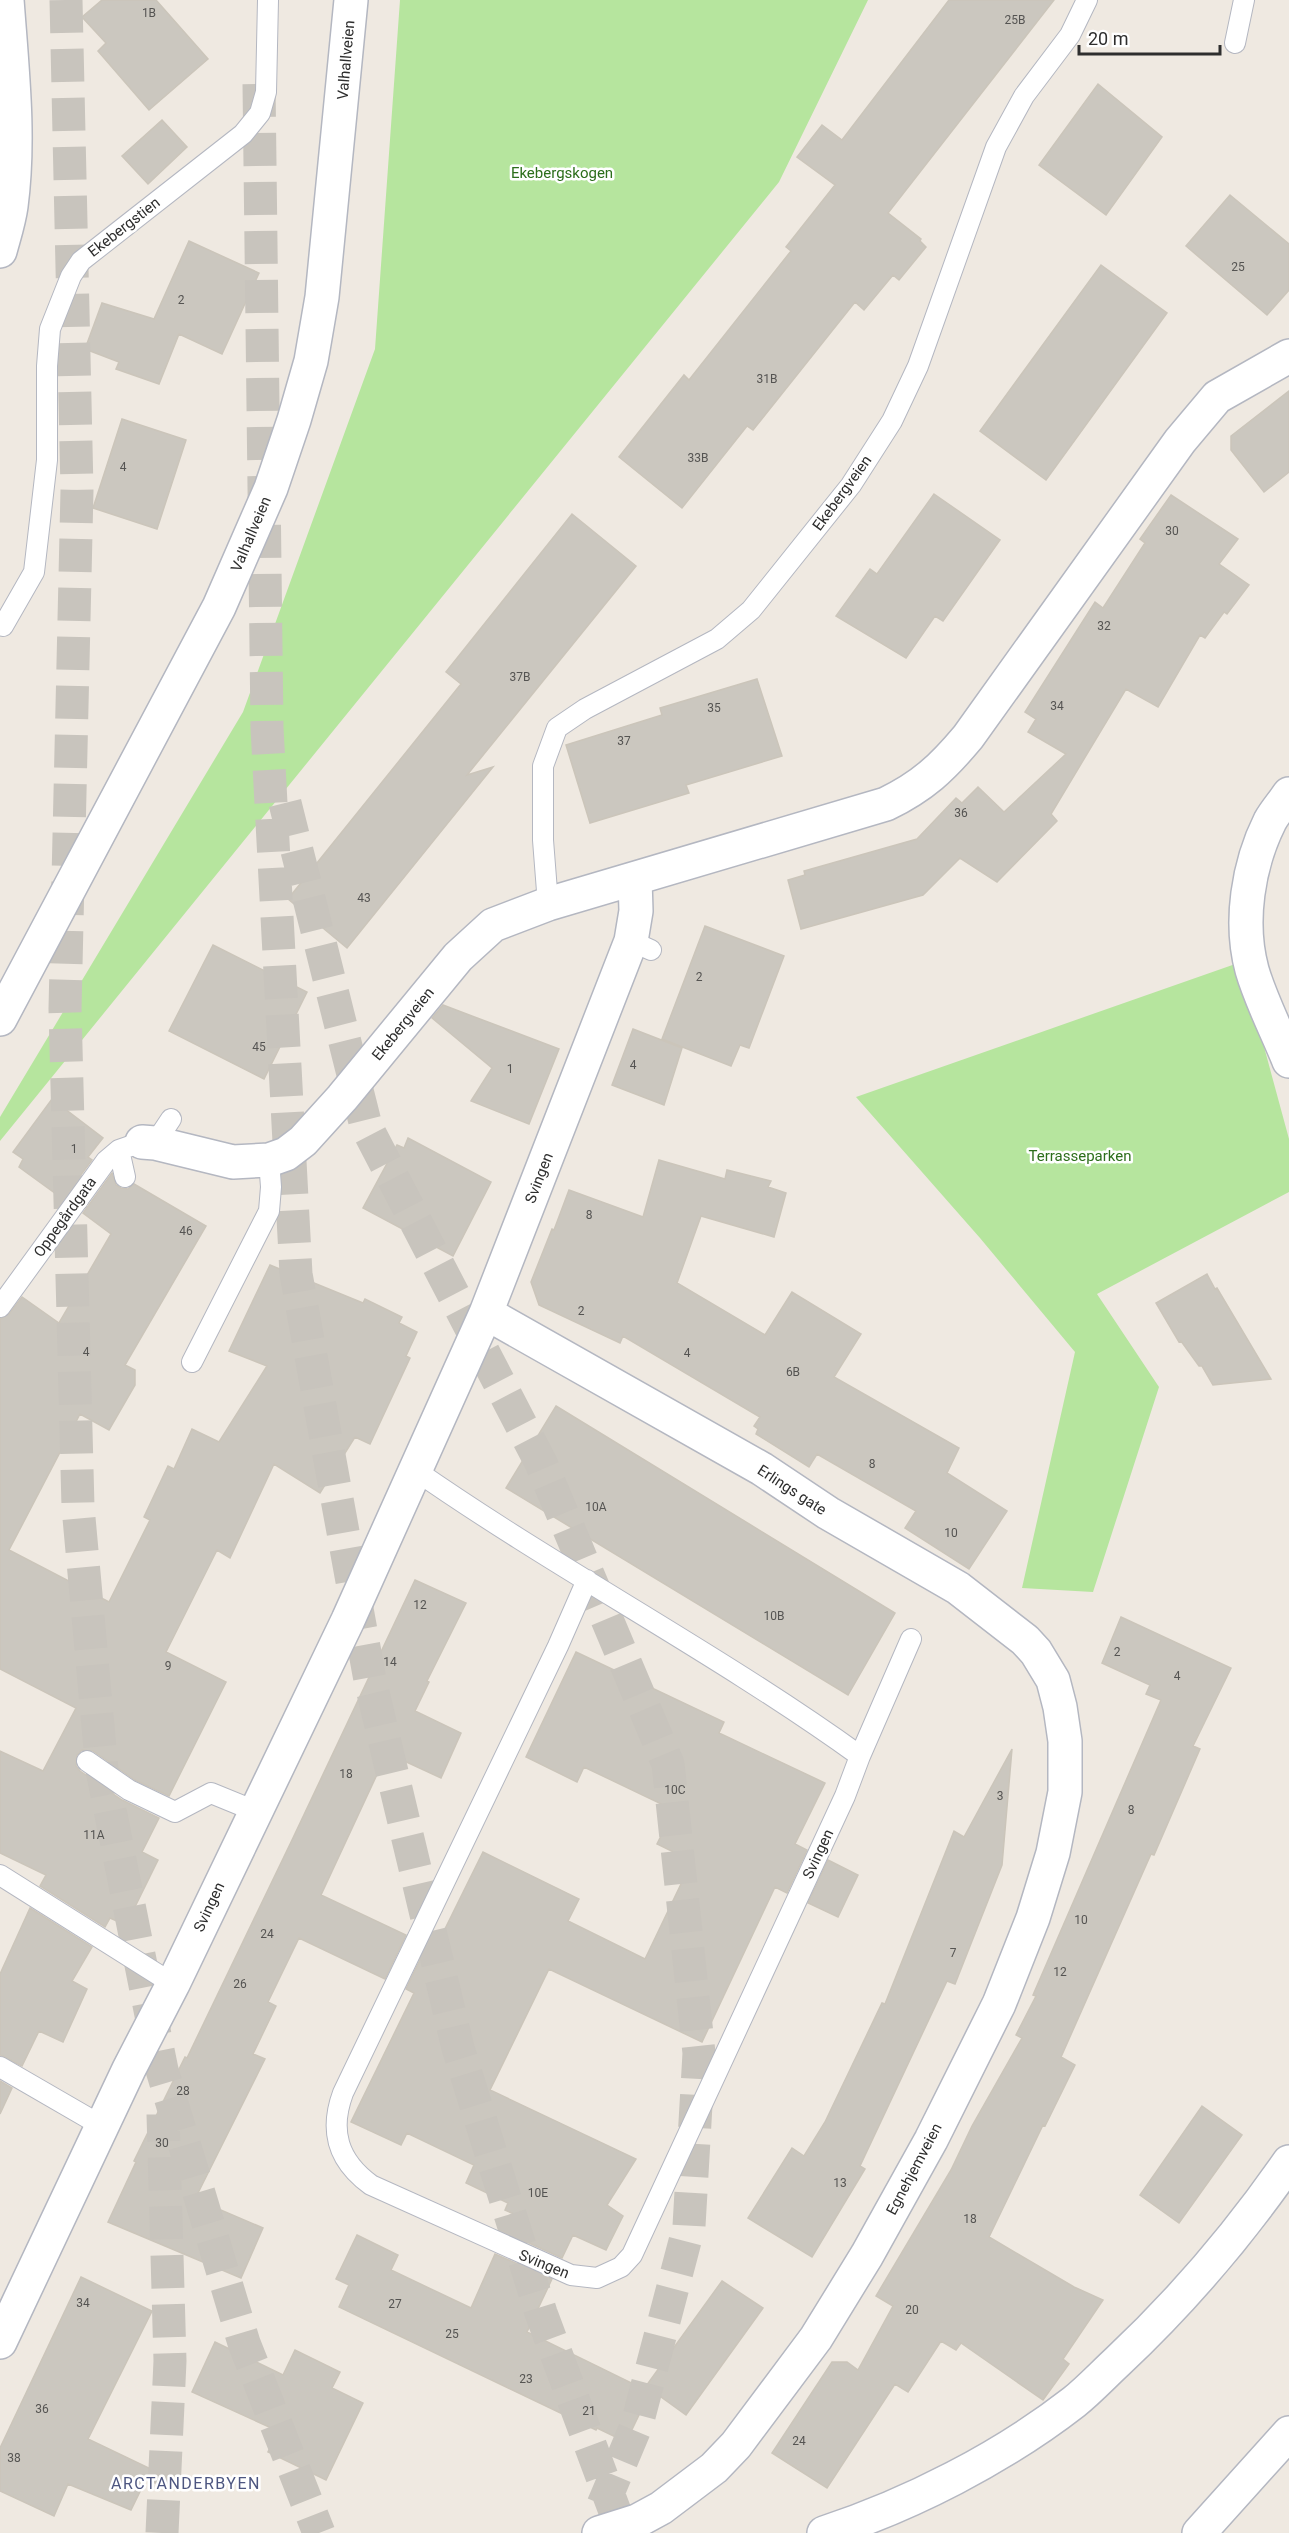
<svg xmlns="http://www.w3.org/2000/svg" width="1289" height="2533" font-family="Roboto,sans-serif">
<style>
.green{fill:#b6e59e}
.building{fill:#cbc7bf;stroke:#cbc5ba;stroke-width:1.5}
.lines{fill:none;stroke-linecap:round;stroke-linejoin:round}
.trunk-tunnel{stroke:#c8c4bd;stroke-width:33;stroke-dasharray:33 16;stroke-linecap:butt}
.service-casing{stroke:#b4b7c1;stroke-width:22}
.minor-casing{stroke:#b4b7c1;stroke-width:36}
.tertiary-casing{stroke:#b4b7c1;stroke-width:36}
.service{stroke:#fff;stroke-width:20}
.minor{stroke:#fff;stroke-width:33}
.tertiary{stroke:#fff;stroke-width:33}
.labels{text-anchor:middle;stroke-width:5;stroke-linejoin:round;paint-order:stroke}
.number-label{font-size:12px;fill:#555452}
.street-label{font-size:15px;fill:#2e2e2e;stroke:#fff}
.park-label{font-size:15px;fill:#2c6e1b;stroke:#fff}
.neighbourhood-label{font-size:16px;letter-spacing:1.5px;fill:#4d5680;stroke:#fff}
</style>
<rect width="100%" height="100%" fill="#efe9e1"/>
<!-- green -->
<path class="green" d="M 400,0 L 868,0 L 779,182 L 0,1141 L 0,1117 L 243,712 L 375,349 Z
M 1241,962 L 1289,1139 L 1289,1192 L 1097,1294 L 1159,1387 L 1093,1592 L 1022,1588 L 1075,1352 L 980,1238 L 856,1097 Z"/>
<!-- building -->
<path class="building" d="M 102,0 L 156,0 L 208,59 L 149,110 L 98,51 L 106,43 L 82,17 Z
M 949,0 L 1054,0 L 888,213 L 921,239 L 920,241 L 926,247 L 899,280 L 893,275 L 864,310 L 855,302 L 753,430 L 747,426 L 682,508 L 619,457 L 684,375 L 689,380 L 791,251 L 786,247 L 835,185 L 797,157 L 822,125 L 842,140 Z
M 1098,84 L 1162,137 L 1106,215 L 1039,165 Z
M 162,120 L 187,147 L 148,184 L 122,156 Z
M 1230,195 L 1289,244 L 1289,290 L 1267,315 L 1186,246 Z
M 189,241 L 259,273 L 222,354 L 179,334 L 159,384 L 116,369 L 119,362 L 85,349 L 102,303 L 154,319 Z
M 1101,265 L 1167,313 L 1046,480 L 980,431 Z
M 1289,391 L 1289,472 L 1264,492 L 1231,450 L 1231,436 Z
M 122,419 L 186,440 L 157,529 L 93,508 Z
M 934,494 L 1000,540 L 943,621 L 935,616 L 906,658 L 836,616 L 870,569 L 877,574 Z
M 1171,495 L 1238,539 L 1219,564 L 1249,585 L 1227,614 L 1224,612 L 1205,638 L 1200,635 L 1158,707 L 1126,689 L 1051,814 L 1057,821 L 997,882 L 960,858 L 923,895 L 801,929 L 788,880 L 805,875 L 804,871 L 917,839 L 956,798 L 962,803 L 978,787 L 1004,812 L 1066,754 L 1028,732 L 1036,719 L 1025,712 L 1095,602 L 1103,608 L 1145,543 L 1140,539 Z
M 572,514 L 636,566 L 467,775 L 493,767 L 347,948 L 288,899 L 461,684 L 446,672 Z
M 757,679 L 782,756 L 686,785 L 689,793 L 590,823 L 566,745 L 662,715 L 660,708 Z
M 705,926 L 784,956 L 749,1048 L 740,1045 L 731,1066 L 662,1039 Z
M 213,945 L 307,992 L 264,1079 L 169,1031 Z
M 443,1005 L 559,1049 L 529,1124 L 471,1101 L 492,1068 L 432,1018 Z
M 633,1029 L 682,1048 L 664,1105 L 612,1085 Z
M 52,1099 L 103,1138 L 88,1157 L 92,1160 L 63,1199 L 19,1167 L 23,1159 L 13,1152 Z
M 408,1138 L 491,1182 L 453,1256 L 363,1208 L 397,1145 L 404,1148 Z
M 659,1160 L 725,1179 L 727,1170 L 771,1181 L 768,1187 L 786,1193 L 774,1237 L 701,1216 L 677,1283 L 765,1335 L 792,1292 L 861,1334 L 834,1377 L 959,1448 L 947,1473 L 1007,1511 L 969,1569 L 905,1528 L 916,1511 L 817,1454 L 809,1467 L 756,1434 L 758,1429 L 754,1426 L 760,1417 L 623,1336 L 620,1343 L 539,1305 L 531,1282 L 552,1229 L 554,1230 L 569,1190 L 643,1217 Z
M 112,1173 L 116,1185 L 121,1188 L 128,1189 L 134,1184 L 206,1226 L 125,1365 L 135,1370 L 135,1385 L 109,1430 L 80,1414 L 9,1550 L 109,1602 L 150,1520 L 144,1517 L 168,1466 L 174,1469 L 192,1429 L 219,1442 L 267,1366 L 229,1351 L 270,1265 L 363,1303 L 365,1299 L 402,1317 L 399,1323 L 417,1332 L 406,1356 L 410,1358 L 370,1444 L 355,1437 L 320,1493 L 274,1464 L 230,1558 L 217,1550 L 166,1652 L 226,1682 L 169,1796 L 135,1780 L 93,1751 L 82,1750 L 77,1755 L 76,1766 L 80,1771 L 122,1800 L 159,1818 L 142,1852 L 158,1860 L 126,1925 L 110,1918 L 105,1927 L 40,1886 L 46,1875 L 0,1853 L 0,1751 L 43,1771 L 76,1708 L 0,1669 L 0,1319 L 9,1314 L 22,1297 L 59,1323 L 111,1234 L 83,1213 Z
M 1207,1274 L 1215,1289 L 1217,1288 L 1271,1379 L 1213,1385 L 1202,1366 L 1199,1366 L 1181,1341 L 1179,1342 L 1156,1303 Z
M 556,1406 L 895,1613 L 848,1695 L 506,1488 Z
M 415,1580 L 466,1603 L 427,1681 L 429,1682 L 415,1711 L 461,1733 L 441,1778 L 387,1753 L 321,1895 L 406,1935 L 385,1979 L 299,1938 L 268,2002 L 276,2006 L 253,2054 L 265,2059 L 195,2199 L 263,2228 L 241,2278 L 108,2222 L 136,2162 L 134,2161 L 185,2057 L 187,2058 L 292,1840 Z
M 1121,1617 L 1231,1668 L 1193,1746 L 1200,1749 L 1154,1855 L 1151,1854 L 1061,2057 L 1075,2065 L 1045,2126 L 1043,2125 L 989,2237 L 1074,2287 L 1103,2300 L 1063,2359 L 1069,2364 L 1043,2400 L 961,2343 L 956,2350 L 941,2341 L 908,2392 L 895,2384 L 827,2488 L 772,2453 L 832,2362 L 847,2362 L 858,2370 L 893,2306 L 876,2296 L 951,2170 L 972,2126 L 1022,2038 L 1016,2035 L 1036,1996 L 1033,1995 L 1161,1700 L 1146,1694 L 1150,1685 L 1102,1663 Z
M 576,1652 L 724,1722 L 719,1733 L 825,1783 L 795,1844 L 807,1850 L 787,1893 L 775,1887 L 702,2042 L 549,1969 L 490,2090 L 636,2159 L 607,2205 L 623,2216 L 606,2250 L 573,2235 L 562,2258 L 505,2232 L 514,2214 L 505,2210 L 508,2203 L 466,2183 L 474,2165 L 407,2133 L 401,2145 L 351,2122 L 414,1993 L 406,1989 L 427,1945 L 435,1949 L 483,1852 L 579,1899 L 568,1921 L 645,1959 L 692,1861 L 657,1844 L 674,1810 L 584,1767 L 577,1782 L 526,1757 Z
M 1012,1749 L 1002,1865 L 955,1984 L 947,1981 L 860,2166 L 865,2169 L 812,2257 L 748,2218 L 792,2148 L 804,2156 L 825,2122 L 882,2003 L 885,2004 L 954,1831 L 964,1837 Z
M 828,1860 L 858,1875 L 838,1917 L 808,1903 Z
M 30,1908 L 92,1947 L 72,1981 L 87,1989 L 63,2042 L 39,2031 L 22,2066 L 0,2055 L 0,1974 Z
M 0,2081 L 12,2088 L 0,2114 Z
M 1202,2106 L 1242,2135 L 1179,2223 L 1140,2195 Z
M 357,2235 L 398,2255 L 391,2270 L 471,2308 L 495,2254 L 552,2279 L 527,2332 L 650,2392 L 626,2442 L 597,2428 L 596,2430 L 339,2307 L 349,2285 L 336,2279 Z
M 81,2277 L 152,2311 L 88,2439 L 151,2469 L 131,2510 L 68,2484 L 54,2516 L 0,2491 L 0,2448 Z
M 722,2281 L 763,2308 L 686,2415 L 646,2386 Z
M 215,2342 L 283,2375 L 295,2350 L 340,2372 L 332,2388 L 363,2403 L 326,2480 L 268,2452 L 278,2431 L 192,2392 Z"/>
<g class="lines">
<!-- trunk-tunnel -->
<path class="trunk-tunnel" d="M 66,0 L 77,490 L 65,1009 L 78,1507 L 102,1770 L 162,2070 L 244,2343 L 319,2533
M 259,84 L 267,728 L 296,1274 L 370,1680 L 458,2048 L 541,2313 L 623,2533
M 285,803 L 366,1126 L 541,1463 L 668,1764 L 699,2053 L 689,2226 L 637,2424 L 603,2505
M 162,2533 L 170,2361 L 163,2114"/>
<!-- service casing -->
<g class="service-casing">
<path id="service" d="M 1235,43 L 1244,0
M 3,626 L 34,572 L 47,460 L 47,366 L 50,329 L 71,276 L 81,261 L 243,134 L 260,113 L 266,92 L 268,0
M 548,904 L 543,840 L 543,766 L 557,728 L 585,709 L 717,639 L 751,610 L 851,485 L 892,421 L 918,366 L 996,147 L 1024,96 L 1070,35 L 1087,0
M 631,941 L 651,950
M 155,1143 L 171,1119
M 119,1150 L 125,1177
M 0,1307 L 106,1161 L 119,1150 L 142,1142
M 192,1362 L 269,1211 L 271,1187 L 269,1160
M 415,1470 C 560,1571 717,1653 860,1756 L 845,1796 L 632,2255 L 621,2267 L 597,2278 L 571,2275 L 371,2185 C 338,2161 329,2131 343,2093 L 558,1646 L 587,1580
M 860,1756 L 911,1639
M 87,1761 L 129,1790 L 175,1812 L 211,1793 L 255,1811
M 0,1875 L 173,1984
M 0,2067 L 102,2126"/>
</g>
<!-- minor casing -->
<g class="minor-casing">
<path id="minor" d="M 0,251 C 4,236 9,221 11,206 C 20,138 12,68 7,0
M 1289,794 C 1283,803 1275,812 1270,821 C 1248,865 1239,922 1252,970 C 1261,1001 1277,1031 1289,1061
M 142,1142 L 155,1143 L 233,1162 L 269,1160 L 286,1154 L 303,1141 L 342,1098 L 458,957 L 493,925 L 548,904 L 886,804 C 923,786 942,768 968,737 L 1180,441 L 1217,397 L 1289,356
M 486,1313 L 762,1469 L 828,1513 L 958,1588 L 1025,1640 L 1036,1652 L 1053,1680 L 1060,1707 L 1065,1741 L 1065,1792 L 1053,1853 L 1033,1918 L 999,2004 L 931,2140 L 867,2255 L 816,2338 L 736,2445 L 714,2468 L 661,2508 L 637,2521 L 599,2533
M 0,2342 L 129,2069 L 173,1984 L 348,1620 L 486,1313 L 631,941 L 636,911 L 635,879
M 824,2533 C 910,2505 1002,2458 1074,2402 C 1089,2390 1103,2375 1117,2362 C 1181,2302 1239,2234 1289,2162
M 1199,2533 L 1289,2433"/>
</g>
<!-- tertiary casing -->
<g class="tertiary-casing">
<path id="tertiary" d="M 0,1019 L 219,607 L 271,488 L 294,420 L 311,361 L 322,297 L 351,0"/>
</g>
<!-- service -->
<use href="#service" class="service"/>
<!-- minor -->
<use href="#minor" class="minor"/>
<!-- tertiary -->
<use href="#tertiary" class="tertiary"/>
</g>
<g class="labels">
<!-- number labels -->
<g class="number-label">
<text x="149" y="17">1B</text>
<text x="1015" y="24">25B</text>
<text x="1238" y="271">25</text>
<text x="181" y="304">2</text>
<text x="767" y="383">31B</text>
<text x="698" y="462">33B</text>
<text x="123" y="471">4</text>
<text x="1172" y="535">30</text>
<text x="1104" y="630">32</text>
<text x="520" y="681">37B</text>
<text x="1057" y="710">34</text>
<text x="714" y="712">35</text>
<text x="624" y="745">37</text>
<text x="961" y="817">36</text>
<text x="364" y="902">43</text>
<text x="699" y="981">2</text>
<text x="259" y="1051">45</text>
<text x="633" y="1069">4</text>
<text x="510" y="1073">1</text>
<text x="74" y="1153">1</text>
<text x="589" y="1219">8</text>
<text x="186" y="1235">46</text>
<text x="581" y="1315">2</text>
<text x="86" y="1356">4</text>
<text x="687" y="1357">4</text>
<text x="793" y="1376">6B</text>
<text x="872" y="1468">8</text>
<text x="596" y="1511">10A</text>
<text x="951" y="1537">10</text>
<text x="420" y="1609">12</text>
<text x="774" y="1620">10B</text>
<text x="1117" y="1656">2</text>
<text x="390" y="1666">14</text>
<text x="168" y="1670">9</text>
<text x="1177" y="1680">4</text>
<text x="346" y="1778">18</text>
<text x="675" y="1794">10C</text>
<text x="1000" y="1800">3</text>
<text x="1131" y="1814">8</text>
<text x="94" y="1839">11A</text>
<text x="1081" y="1924">10</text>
<text x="267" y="1938">24</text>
<text x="953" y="1957">7</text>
<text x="1060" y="1976">12</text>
<text x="240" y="1988">26</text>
<text x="183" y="2095">28</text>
<text x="162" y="2147">30</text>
<text x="840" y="2187">13</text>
<text x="538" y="2197">10E</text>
<text x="970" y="2223">18</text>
<text x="83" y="2307">34</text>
<text x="395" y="2308">27</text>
<text x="912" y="2314">20</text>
<text x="452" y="2338">25</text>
<text x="526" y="2383">23</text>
<text x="42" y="2413">36</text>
<text x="589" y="2415">21</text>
<text x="799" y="2445">24</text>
<text x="14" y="2462">38</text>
</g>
<!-- street labels -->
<g class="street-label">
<text transform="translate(346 60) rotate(-85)" y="5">Valhallveien</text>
<text transform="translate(124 227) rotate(-38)" y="5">Ekebergstien</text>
<text transform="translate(842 493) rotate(-54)" y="5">Ekebergveien</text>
<text transform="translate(251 534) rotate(-67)" y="5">Valhallveien</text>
<text transform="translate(403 1024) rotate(-51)" y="5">Ekebergveien</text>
<text transform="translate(539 1178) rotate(-69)" y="5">Svingen</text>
<text transform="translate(65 1217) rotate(-54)" y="5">Oppegårdgata</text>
<text transform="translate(792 1490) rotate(33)" y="5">Erlings gate</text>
<text transform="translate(818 1854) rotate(-65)" y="5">Svingen</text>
<text transform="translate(209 1907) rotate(-65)" y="5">Svingen</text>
<text transform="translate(914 2169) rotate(-62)" y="5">Egnehjemveien</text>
<text transform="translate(544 2264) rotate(22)" y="5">Svingen</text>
</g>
<!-- park labels -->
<g class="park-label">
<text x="562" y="178">Ekebergskogen</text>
<text x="1080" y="1161">Terrasseparken</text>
</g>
<!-- neighbourhood labels -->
<g class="neighbourhood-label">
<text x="186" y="2489">ARCTANDERBYEN</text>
</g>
</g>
<!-- scale -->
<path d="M1079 45v9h141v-9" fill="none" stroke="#2e2e2e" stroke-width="3"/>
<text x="1088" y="45" font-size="18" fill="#2e2e2e" stroke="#ffffff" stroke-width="4.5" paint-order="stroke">20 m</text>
</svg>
